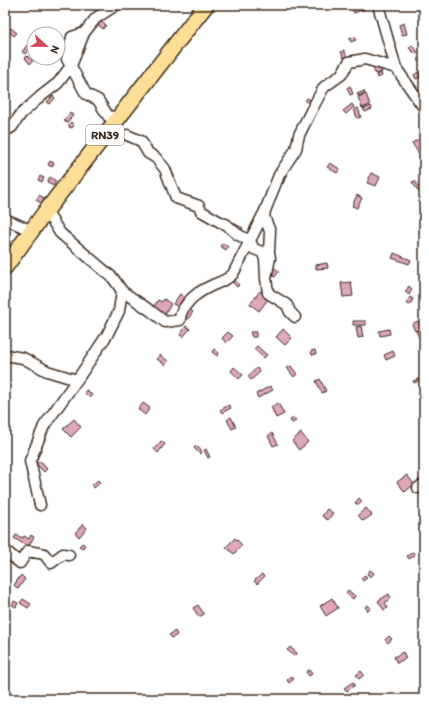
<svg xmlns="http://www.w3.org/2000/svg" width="429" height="704" font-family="Itim,sans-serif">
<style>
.building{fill:#dfa7ba;stroke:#3b2a1e}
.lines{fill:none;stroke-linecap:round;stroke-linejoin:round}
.minor-casing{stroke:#3b2a1e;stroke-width:13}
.highway-casing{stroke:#3b2a1e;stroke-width:18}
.minor{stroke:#fff;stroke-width:10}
.highway{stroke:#fdde96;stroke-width:15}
.labels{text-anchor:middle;stroke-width:3;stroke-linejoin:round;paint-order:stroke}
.shield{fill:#fff;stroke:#766a62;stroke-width:1}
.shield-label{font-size:12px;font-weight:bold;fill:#3b2a1e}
</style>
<rect width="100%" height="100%" fill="#fff"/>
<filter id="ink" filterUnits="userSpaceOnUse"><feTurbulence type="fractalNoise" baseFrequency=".025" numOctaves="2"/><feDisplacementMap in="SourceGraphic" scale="8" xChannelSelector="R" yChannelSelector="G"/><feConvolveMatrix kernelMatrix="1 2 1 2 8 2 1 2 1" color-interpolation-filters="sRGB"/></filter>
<g filter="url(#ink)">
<!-- building -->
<path class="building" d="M 351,5 L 363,5 L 365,9 L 354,13 Z
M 99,20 L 106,25 L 103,29 L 96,23 Z
M 404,23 L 407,34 L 402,35 L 399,25 Z
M 11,28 L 17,33 L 14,36 L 8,31 Z
M 355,37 L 356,40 L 351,42 L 349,39 Z
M 27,45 L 31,47 L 25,54 L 22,52 Z
M 412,45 L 418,52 L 415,54 L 409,48 Z
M 344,50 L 347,57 L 344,58 L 341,52 Z
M 27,56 L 33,61 L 30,64 L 25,58 Z
M 379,64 L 382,72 L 375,74 L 373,67 Z
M 418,72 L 421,77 L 416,79 L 414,75 Z
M 381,73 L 382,76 L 377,78 L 376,75 Z
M 350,86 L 353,94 L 350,95 L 347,88 Z
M 364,91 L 365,93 L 358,96 L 357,94 Z
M 366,94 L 370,105 L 362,108 L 358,97 Z
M 53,96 L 55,98 L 50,104 L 47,102 Z
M 307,98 L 314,102 L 312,105 L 305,101 Z
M 352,104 L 354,107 L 346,114 L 343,111 Z
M 371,106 L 372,109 L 365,112 L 363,109 Z
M 358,108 L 361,117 L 357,118 L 354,109 Z
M 70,113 L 73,115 L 67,123 L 64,121 Z
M 71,122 L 74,125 L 72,128 L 69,127 L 69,124 Z
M 421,138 L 424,143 L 424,151 L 419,154 L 412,143 Z
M 50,161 L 54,163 L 52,167 L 48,165 Z
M 330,163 L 340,169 L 337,173 L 327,167 Z
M 285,173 L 287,174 L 283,184 L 279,182 Z
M 371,173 L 380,177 L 376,186 L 367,183 Z
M 40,176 L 44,178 L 42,182 L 38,180 Z
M 50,177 L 56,181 L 53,186 L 47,182 Z
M 415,181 L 421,191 L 419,192 L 412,182 Z
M 39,195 L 44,198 L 41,203 L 36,200 Z
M 357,195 L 362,198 L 357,208 L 352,206 Z
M 235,224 L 243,228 L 240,232 L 233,228 Z
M 223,243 L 228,247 L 226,250 L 220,246 Z
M 394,253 L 411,260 L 409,264 L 392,258 Z
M 327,263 L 328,268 L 316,269 L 316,265 Z
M 274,268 L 279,271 L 275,277 L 270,275 Z
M 235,280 L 239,285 L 237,287 L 232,282 Z
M 351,282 L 353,296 L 343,297 L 341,283 Z
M 409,286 L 412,289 L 409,295 L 405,292 Z
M 260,291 L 269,298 L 259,311 L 250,304 Z
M 180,294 L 184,297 L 178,307 L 173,304 Z
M 410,297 L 413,299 L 410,305 L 406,303 Z
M 164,299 L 171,304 L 164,316 L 152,309 L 158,300 L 162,302 Z
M 189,309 L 193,312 L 187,320 L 181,316 Z
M 353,321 L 366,321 L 366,325 L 353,325 Z
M 418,321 L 421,328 L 415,331 L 412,324 Z
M 186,326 L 190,329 L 183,337 L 180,335 Z
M 361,326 L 363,337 L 358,338 L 356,327 Z
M 283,329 L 292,338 L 285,345 L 276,337 Z
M 389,329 L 390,334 L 380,336 L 379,331 Z
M 421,329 L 424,337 L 424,343 L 422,344 L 416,331 Z
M 228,332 L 233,336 L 226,343 L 222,338 Z
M 250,332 L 256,332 L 256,337 L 252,337 Z
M 257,346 L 267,355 L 264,358 L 254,349 Z
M 214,349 L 219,353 L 217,356 L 212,352 Z
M 315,350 L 316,354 L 312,355 L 311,351 Z
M 393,351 L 395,356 L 386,360 L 384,355 Z
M 160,355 L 168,361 L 165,365 L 157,359 Z
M 291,366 L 297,374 L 294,377 L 287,368 Z
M 234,367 L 243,375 L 239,379 L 231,371 Z
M 257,368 L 260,372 L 251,380 L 248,376 Z
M 423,377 L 424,379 L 414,383 L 413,381 Z
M 320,379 L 326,391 L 322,393 L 316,381 Z
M 270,386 L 273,390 L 258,398 L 256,394 Z
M 87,390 L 92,395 L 90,398 L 84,392 Z
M 143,403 L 150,408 L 145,415 L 138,409 Z
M 278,403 L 284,414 L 276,418 L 271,407 Z
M 229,405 L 231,408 L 222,413 L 220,410 Z
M 231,417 L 236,427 L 232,429 L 227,420 Z
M 294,418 L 296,421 L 292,423 L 290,420 Z
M 74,419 L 81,427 L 71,437 L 63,429 Z
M 272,433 L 278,444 L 273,446 L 268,436 Z
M 301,433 L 308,442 L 299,450 L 292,441 Z
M 161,441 L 165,444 L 158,453 L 154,449 Z
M 196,446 L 202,451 L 200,454 L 194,448 Z
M 206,449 L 210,457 L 208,458 L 204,450 Z
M 40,461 L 47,469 L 44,472 L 36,464 Z
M 407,475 L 414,484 L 405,492 L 397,482 Z
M 98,480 L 100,483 L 94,488 L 92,485 Z
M 359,498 L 362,501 L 359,505 L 355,503 Z
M 366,508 L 372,515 L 363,521 L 358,515 Z
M 327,509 L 333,513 L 328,520 L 322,516 Z
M 83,524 L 87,528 L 79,537 L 75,533 Z
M 16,535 L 23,538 L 24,536 L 29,539 L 31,535 L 34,537 L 28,547 L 14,538 Z
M 235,538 L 242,545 L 234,554 L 226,547 Z
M 82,543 L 85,545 L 83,548 L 79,546 Z
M 413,552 L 415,555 L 409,559 L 407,556 Z
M 370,570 L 374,573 L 371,577 L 367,574 Z
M 262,574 L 264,577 L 257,584 L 254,581 Z
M 21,575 L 25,579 L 18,589 L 14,585 Z
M 365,575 L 367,578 L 363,581 L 361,578 Z
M 348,590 L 355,596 L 353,599 L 346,593 Z
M 389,594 L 391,598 L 385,603 L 388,608 L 384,610 L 378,601 Z
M 332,598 L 338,608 L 326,616 L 320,606 Z
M 23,599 L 31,604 L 28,608 L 20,603 Z
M 14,601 L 18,603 L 16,607 L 12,605 Z
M 198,605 L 204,614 L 199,617 L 193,608 Z
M 368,605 L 371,608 L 368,611 L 365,607 Z
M 175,631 L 177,635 L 172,638 L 169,635 Z
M 389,636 L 392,639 L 388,643 L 385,640 Z
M 290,647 L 297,653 L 294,656 L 287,650 Z
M 403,652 L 406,658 L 397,663 L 394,657 Z
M 309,670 L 312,674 L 309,676 L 306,672 Z
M 361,671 L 364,675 L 359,679 L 356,675 Z
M 292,676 L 294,679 L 289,683 L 287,680 Z
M 353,682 L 355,685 L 347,691 L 344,688 Z"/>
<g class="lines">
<!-- minor casing -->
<g class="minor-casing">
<path id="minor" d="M 378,5 L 396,68 L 424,108
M 84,33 L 72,37 L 67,59 L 86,94 L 98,100 L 108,116 L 118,118
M 5,131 L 12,127 L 21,114 L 40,97 L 58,83 L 71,66 L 84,33 L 96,18 L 116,5
M 127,135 L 141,141 L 148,153 L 156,158 L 165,169 L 176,198 L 199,206 L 201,211 L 222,223 L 226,224 L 237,234 L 250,241 L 254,249 L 262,252 L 265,259 L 266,278
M 46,211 L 60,233 L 113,278 L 122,291 L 151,311 L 165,322 L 180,320 C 180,314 182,310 186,305 C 193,295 202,290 213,285 C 220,282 227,280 233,274 L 265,211 L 279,175 L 296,149 L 299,135 L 311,111 L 324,87 L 341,75 L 349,62 L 365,59 L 396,68
M 265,211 L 264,217 L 270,231 L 269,252 L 270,258 L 266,278 L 268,293 L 287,305 L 290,312 L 295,317
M 5,219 L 32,231
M 5,355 L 23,358 L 47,371 L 77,380
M 418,488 L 424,484
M 40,505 L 30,461 L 44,426 L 81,374 L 107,335 L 119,311 L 122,291
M 5,550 L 20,563 L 28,551 L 44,554 L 51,563 L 63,554 L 69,555"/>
</g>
<!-- highway casing -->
<g class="highway-casing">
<path id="highway" d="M 5,267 L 46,211 L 206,5"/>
</g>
<!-- minor -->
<use href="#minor" class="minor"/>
<!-- highway -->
<use href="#highway" class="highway"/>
</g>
</g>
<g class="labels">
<!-- shield labels -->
<rect class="shield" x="86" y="125" width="38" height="20" rx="3"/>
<g class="shield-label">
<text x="105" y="139">RN39</text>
</g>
</g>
<!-- margin -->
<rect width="429" height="704" fill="none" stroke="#fff" stroke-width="20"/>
<rect x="10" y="10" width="409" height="684" fill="none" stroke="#3b2a1e" stroke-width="1.5" filter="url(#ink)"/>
<!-- north arrow -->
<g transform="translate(46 46) rotate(112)"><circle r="19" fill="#ffffff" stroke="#b1aaa5"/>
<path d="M0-3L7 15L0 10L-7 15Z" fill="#d1495b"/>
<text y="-6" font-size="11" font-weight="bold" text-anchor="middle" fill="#3b2a1e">N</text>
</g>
</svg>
